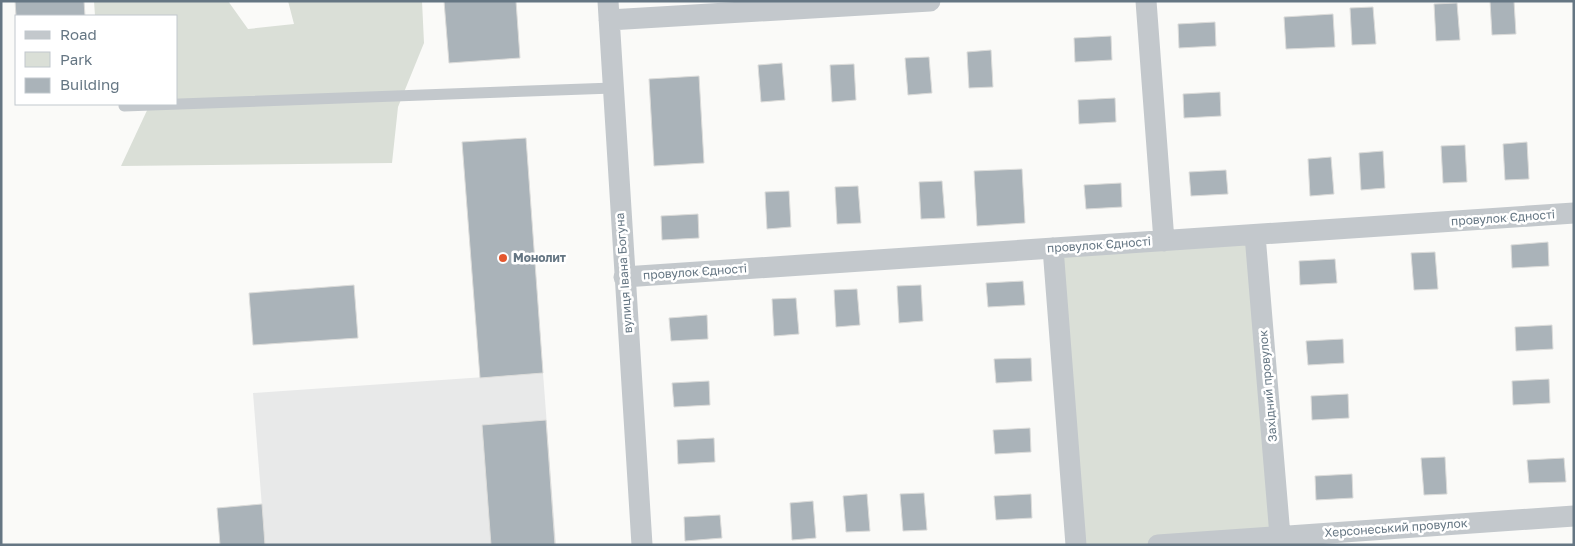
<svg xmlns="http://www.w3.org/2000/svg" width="1575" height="546" font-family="'Golos Text',sans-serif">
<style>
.built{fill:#e8e9e9}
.green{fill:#dadfd7}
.building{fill:#aab3b9;stroke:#dcdcda}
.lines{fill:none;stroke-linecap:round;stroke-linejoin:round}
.service{stroke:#c3c8cc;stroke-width:11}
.minor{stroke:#c3c8cc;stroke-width:21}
.poi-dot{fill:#e4572e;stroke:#fff;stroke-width:2}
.labels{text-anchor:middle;stroke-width:5;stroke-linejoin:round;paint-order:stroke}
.street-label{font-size:12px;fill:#657683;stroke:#fff}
.poi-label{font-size:12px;font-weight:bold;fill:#657683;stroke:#fff;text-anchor:start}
</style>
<rect width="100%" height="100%" fill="#fafaf8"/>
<!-- built -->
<path class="built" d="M 543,373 L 556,545 L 265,545 L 253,393 Z"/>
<!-- green -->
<path class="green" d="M 94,1 L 228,1 L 248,29 L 294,24 L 288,1 L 422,1 L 424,43 L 398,107 L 392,163 L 121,166 L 150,104 L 176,104 L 176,16 L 95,16 Z
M 1255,235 L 1280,536 L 1157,545 L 1076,545 L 1053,248 Z"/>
<!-- building -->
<path class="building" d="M 15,1 L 84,1 L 85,16 L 16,16 Z
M 444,1 L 516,1 L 520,58 L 449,63 Z
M 1490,1 L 1514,1 L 1516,34 L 1492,35 Z
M 1457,3 L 1460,40 L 1436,41 L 1434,4 Z
M 1373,7 L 1376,44 L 1352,45 L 1350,8 Z
M 1333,14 L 1335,47 L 1286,49 L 1284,17 Z
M 1215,22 L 1216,46 L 1179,48 L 1178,24 Z
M 1111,36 L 1112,60 L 1075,62 L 1074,38 Z
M 991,50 L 993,87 L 969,88 L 967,52 Z
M 929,57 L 932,93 L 908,95 L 905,58 Z
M 782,63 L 785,100 L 761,102 L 758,65 Z
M 854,64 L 856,100 L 832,102 L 830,65 Z
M 699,76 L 704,163 L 654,166 L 649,79 Z
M 1220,92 L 1221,116 L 1184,118 L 1183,94 Z
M 1115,98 L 1116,122 L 1079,124 L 1078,100 Z
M 526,138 L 543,373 L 480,378 L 462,142 Z
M 1527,142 L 1529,179 L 1505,180 L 1503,144 Z
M 1465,145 L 1467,182 L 1443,183 L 1441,146 Z
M 1383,151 L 1385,188 L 1361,190 L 1359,153 Z
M 1331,157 L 1334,194 L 1310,196 L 1308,159 Z
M 1022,169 L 1025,223 L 977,226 L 974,171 Z
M 1226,170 L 1228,194 L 1191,196 L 1189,172 Z
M 942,181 L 945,218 L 921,219 L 919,182 Z
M 1121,183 L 1122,207 L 1086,209 L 1084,185 Z
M 858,186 L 861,223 L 837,224 L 835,187 Z
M 789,191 L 791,227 L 767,229 L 765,192 Z
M 698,214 L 699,238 L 662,240 L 661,216 Z
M 1548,242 L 1549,266 L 1512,268 L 1511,245 Z
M 1435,252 L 1438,289 L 1414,290 L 1411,253 Z
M 1335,259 L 1337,283 L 1300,285 L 1299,261 Z
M 1023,281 L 1025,305 L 988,307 L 986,283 Z
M 354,285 L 358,338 L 253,345 L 249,293 Z
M 921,285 L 923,321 L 899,323 L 897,286 Z
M 857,289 L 860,325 L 836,327 L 834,290 Z
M 796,298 L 799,334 L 774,336 L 772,299 Z
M 707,315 L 708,339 L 671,341 L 669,318 Z
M 1552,325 L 1553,349 L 1516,351 L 1515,327 Z
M 1343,339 L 1344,363 L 1308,365 L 1306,341 Z
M 1031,358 L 1032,381 L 996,383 L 994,359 Z
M 1549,379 L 1550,403 L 1513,405 L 1512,381 Z
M 709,381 L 710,405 L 674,407 L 672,383 Z
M 1348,394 L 1349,418 L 1312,420 L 1311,396 Z
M 546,420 L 555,545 L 491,545 L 482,425 Z
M 1030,428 L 1031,452 L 995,454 L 993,430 Z
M 714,438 L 715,462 L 678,464 L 677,440 Z
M 1445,457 L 1447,494 L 1424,495 L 1421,458 Z
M 1564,458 L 1566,482 L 1529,483 L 1527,460 Z
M 1352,474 L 1353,498 L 1316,500 L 1315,476 Z
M 924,493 L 927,530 L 903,531 L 900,494 Z
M 867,494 L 870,531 L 846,532 L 843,496 Z
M 1031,494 L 1032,518 L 996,520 L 994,496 Z
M 813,501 L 816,538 L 792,540 L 790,503 Z
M 262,504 L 265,545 L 220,545 L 217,508 Z
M 720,515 L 722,538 L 685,541 L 684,517 Z"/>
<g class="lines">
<!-- service -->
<path class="service" d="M 124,106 L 613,88"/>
<!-- minor -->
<path class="minor" d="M 608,1 L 642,545
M 1146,1 L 1164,241
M 609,20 L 930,1
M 1255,235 L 1280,536
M 1053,248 L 1076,545
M 624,277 L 1574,213
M 1158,545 L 1574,516"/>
</g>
<!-- markers -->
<circle class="poi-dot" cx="503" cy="258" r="5"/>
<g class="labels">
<!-- street labels -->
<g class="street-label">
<text transform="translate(1503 218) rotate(-4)" y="4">провулок Єдності</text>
<text transform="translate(1099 245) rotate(-4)" y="4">провулок Єдності</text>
<text transform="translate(695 272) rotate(-4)" y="4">провулок Єдності</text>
<text transform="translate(624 273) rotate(-94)" y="4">вулиця Івана Богуна</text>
<text transform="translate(1268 386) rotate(-95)" y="4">Західний провулок</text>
<text transform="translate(1396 528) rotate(-4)" y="4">Херсонеський провулок</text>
</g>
<!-- poi labels -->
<g class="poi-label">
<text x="513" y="262">Монолит</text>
</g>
</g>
<!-- border -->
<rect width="1575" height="546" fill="none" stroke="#657683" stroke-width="5"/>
<!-- legend -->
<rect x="15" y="15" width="162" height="90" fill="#ffffff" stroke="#c1c8cd"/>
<rect x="25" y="31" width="25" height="8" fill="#c3c8cc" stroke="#c1c8cd"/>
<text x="60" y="40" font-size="15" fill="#657683">Road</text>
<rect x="25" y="52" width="25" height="15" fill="#dadfd7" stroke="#c1c8cd"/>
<text x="60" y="65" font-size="15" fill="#657683">Park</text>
<rect x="25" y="78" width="25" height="15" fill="#aab3b9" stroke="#c1c8cd"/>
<text x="60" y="90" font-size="15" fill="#657683">Building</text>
</svg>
